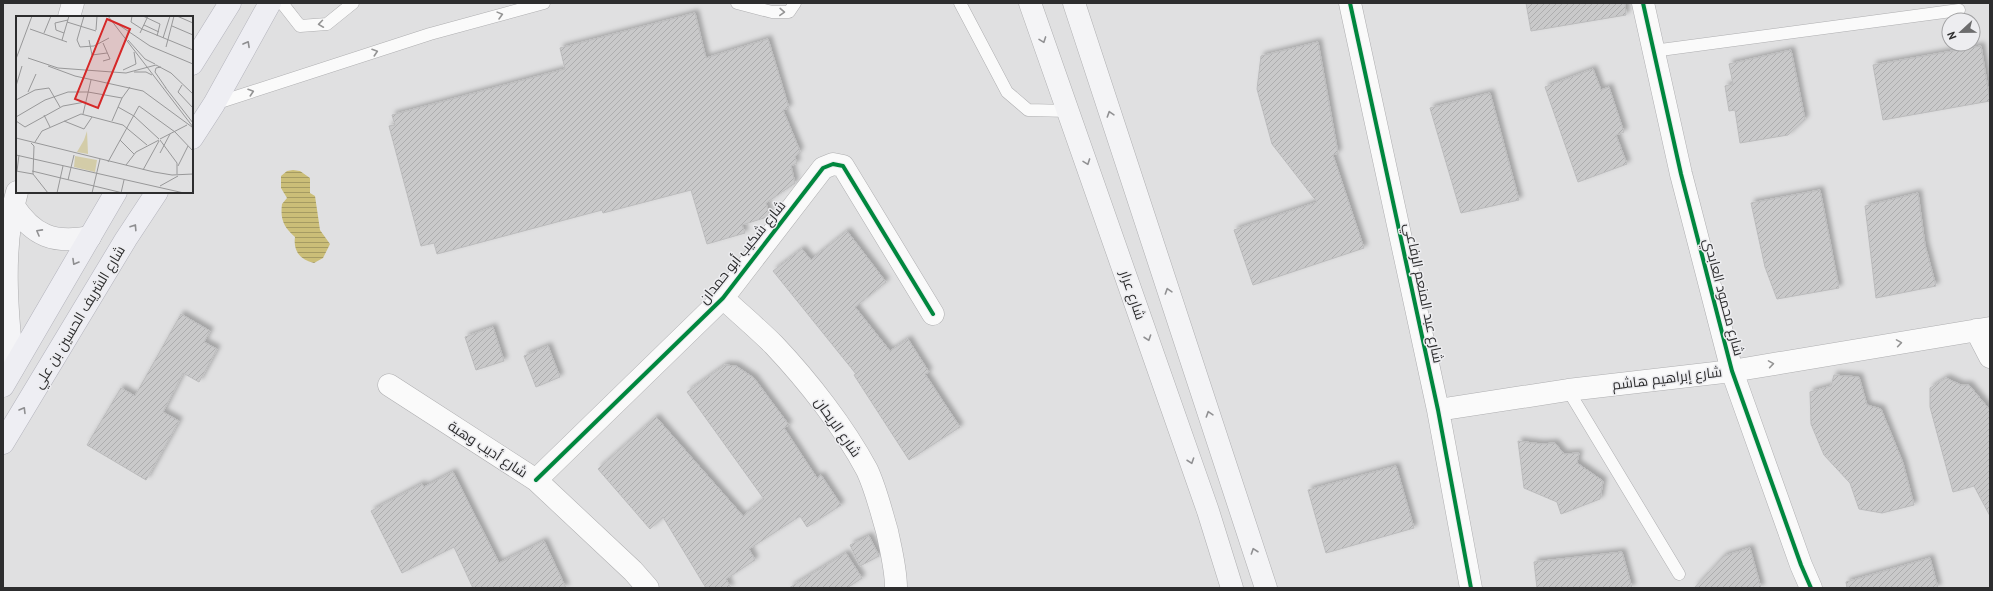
<svg xmlns="http://www.w3.org/2000/svg" width="1993" height="591" font-family="'PT Sans',Cairo,sans-serif">
<style>
.water{fill:url(#water-rules)}
.building{fill:url(#building-hatch);stroke:#bcbcbd;filter:url(#shadow)}
.lines{fill:none;stroke-linecap:round;stroke-linejoin:round}
.lane-casing{stroke:#aeaeb0;stroke-width:13}
.street-casing{stroke:#aeaeb0;stroke-width:23}
.secondary-casing{stroke:#aeaeb0;stroke-width:23}
.primary-casing{stroke:#b3b3bc;stroke-width:23}
.lane{stroke:#fafafa;stroke-width:12}
.street{stroke:#fafafa;stroke-width:22}
.secondary{stroke:#f4f4f6;stroke-width:22}
.primary{stroke:#eeeef3;stroke-width:22}
.cycleway-casing{stroke:#ededf0;stroke-width:6}
.cycleway{stroke:#00873e;stroke-width:4}
.oneway{stroke:#949494}
.oneway2{stroke:#909092}
.oneway3{stroke:#8e8e90}
.labels{text-anchor:middle;stroke-width:3;stroke-linejoin:round;paint-order:stroke}
.street-label{font-size:14px;fill:#2d2d2e;stroke:#ededf0}
.inset-road{fill:none;stroke:#989899;stroke-width:1}
.view{fill:#d62828;fill-opacity:0.15;stroke:#d62828;stroke-width:2}
.inset-edge{fill:none;stroke:#2d2d2e;stroke-width:2}
</style>
<defs>
<pattern id="water-rules" width="6" height="5" patternUnits="userSpaceOnUse"><rect width="6" height="5" fill="#cbbe78"/><path d="M0 2.5h6" fill="none" stroke="#a59b63"/></pattern>
<pattern id="building-hatch" width="6" height="6" patternUnits="userSpaceOnUse"><rect width="6" height="6" fill="#c9c9ca"/><path d="M-1 1l2-2M0 6l6-6M5 7l2-2" fill="none" stroke="#adadae"/></pattern>
<filter id="shadow"><feDropShadow dx="3.5" dy="-3.5" stdDeviation="2" flood-color="#0004"/></filter>
</defs>
<rect width="100%" height="100%" fill="#e0e0e1"/>
<!-- water -->
<path class="water" d="M 293,170 L 300,171 L 310,178 L 310,193 L 315,196 L 320,230 L 330,244 L 323,258 L 314,263 C 300,260 293,251 295,237 C 284,227 280,220 282,204 L 287,198 L 281,188 L 281,176 L 287,171 Z"/>
<!-- building -->
<path class="building" d="M 1526,3 L 1625,3 L 1626,15 L 1531,31 Z
M 695,13 L 706,58 L 768,39 L 789,108 L 783,110 L 800,151 L 795,157 L 797,163 L 791,166 L 795,183 L 766,203 L 770,216 L 742,225 L 745,233 L 707,244 L 691,190 L 603,213 L 602,210 L 437,254 L 434,243 L 421,246 L 389,126 L 395,125 L 392,115 L 565,69 L 560,48 Z
M 1318,42 L 1338,153 L 1333,155 L 1364,248 L 1253,285 L 1234,230 L 1317,202 L 1272,144 L 1257,89 L 1261,56 Z
M 1981,46 L 1990,101 L 1883,120 L 1873,65 Z
M 1791,50 L 1805,119 L 1788,135 L 1740,143 L 1735,110 L 1729,111 L 1725,86 L 1733,84 L 1729,64 Z
M 1593,69 L 1601,90 L 1609,87 L 1624,132 L 1616,135 L 1627,164 L 1578,182 L 1545,87 Z
M 1490,93 L 1519,200 L 1461,213 L 1430,108 Z
M 1820,190 L 1839,288 L 1777,299 L 1765,267 L 1751,203 Z
M 1918,193 L 1925,245 L 1936,286 L 1876,298 L 1865,206 Z
M 847,231 L 886,282 L 855,307 L 890,351 L 908,339 L 929,372 L 925,374 L 960,427 L 909,460 L 854,375 L 856,374 L 773,271 L 802,249 L 811,260 Z
M 181,314 L 210,331 L 204,342 L 217,349 L 199,382 L 183,373 L 163,412 L 179,421 L 146,480 L 87,445 L 121,388 L 135,396 Z
M 493,327 L 504,361 L 476,370 L 465,337 Z
M 548,346 L 560,377 L 536,387 L 524,356 Z
M 725,365 L 736,366 L 754,378 L 789,425 L 784,428 L 817,478 L 821,475 L 841,505 L 807,527 L 800,516 L 749,549 L 755,560 L 726,579 L 731,588 L 706,588 L 663,517 L 650,529 L 598,469 L 656,417 L 743,516 L 764,499 L 687,392 Z
M 1834,375 L 1859,377 L 1867,405 L 1881,409 L 1903,463 L 1914,505 L 1882,513 L 1859,509 L 1850,483 L 1824,455 L 1811,424 L 1810,392 L 1831,386 Z
M 1946,378 L 1961,385 L 1969,385 L 1990,410 L 1990,516 L 1974,486 L 1953,492 L 1930,407 L 1930,388 Z
M 1518,441 L 1541,444 L 1555,443 L 1564,454 L 1579,453 L 1577,463 L 1603,481 L 1600,499 L 1561,514 L 1557,502 L 1524,488 Z
M 1396,466 L 1414,528 L 1326,553 L 1308,490 Z
M 453,472 L 499,563 L 544,541 L 566,588 L 473,588 L 454,547 L 402,573 L 371,511 L 422,484 L 424,487 Z
M 869,536 L 879,556 L 860,566 L 850,545 Z
M 1750,548 L 1761,588 L 1694,588 L 1724,556 Z
M 1622,552 L 1632,588 L 1537,588 L 1534,562 Z
M 846,553 L 862,578 L 847,588 L 789,588 Z
M 1930,558 L 1938,588 L 1847,588 L 1846,582 Z"/>
<g class="lines">
<!-- lane casing -->
<g class="lane-casing">
<path id="lane" d="M 282,3 L 300,26 L 327,24 L 353,3
M 737,3 L 772,12 L 789,12 L 795,3
M 960,3 L 1007,92 L 1028,110 L 1069,111
M 1653,51 L 1959,10
M 214,104 L 430,34 L 544,3
M 1568,390 L 1679,574"/>
</g>
<!-- street casing -->
<g class="street-casing">
<path id="street" d="M 1350,3 L 1438,410 L 1471,588
M 1643,3 L 1681,174 L 1732,371 L 1801,565 L 1811,588
M 723,298 C 740,314 758,329 774,345 C 808,381 844,427 867,470 C 876,489 881,511 887,531 C 891,550 896,569 896,588
M 1976,330 L 1990,357
M 389,385 L 536,480 L 633,571 L 648,588
M 1438,410 L 1568,390 L 1732,371 L 1990,328
M 536,480 L 723,298 L 823,168 L 833,164 L 843,166 L 933,314"/>
</g>
<!-- secondary casing -->
<g class="secondary-casing">
<path id="secondary" d="M 1030,3 L 1208,511 L 1232,588
M 1074,3 L 1266,588
M 69,17 L 73,3
M 13,205 C 33,236 54,244 90,237
M 13,368 C 7,313 1,246 17,192"/>
</g>
<!-- primary casing -->
<g class="primary-casing">
<path id="primary" d="M 192,64 L 230,3
M 192,138 L 214,104 L 270,3
M 3,386 L 116,192
M 3,443 L 126,239 L 157,192"/>
</g>
<!-- lane -->
<use href="#lane" class="lane"/>
<!-- street -->
<use href="#street" class="street"/>
<!-- secondary -->
<use href="#secondary" class="secondary"/>
<!-- primary -->
<use href="#primary" class="primary"/>
<!-- cycleway casing -->
<g class="cycleway-casing">
<path id="cycleway" d="M 1350,3 L 1438,410 L 1471,588
M 1643,3 L 1681,174 L 1732,371 L 1801,565 L 1811,588
M 536,480 L 723,298 L 823,168 L 833,164 L 843,166 L 933,314"/>
</g>
<!-- cycleway -->
<use href="#cycleway" class="cycleway"/>
</g>
<!-- one-way arrows -->
<defs><path id="oneway-chevron" d="M-2-3.5L2.5 0L-2 3.5" fill="none" stroke-width="1.6" stroke-linecap="round" stroke-linejoin="round"/></defs>
<g class="oneway">
<use href="#oneway-chevron" transform="translate(782 12) rotate(2)"/>
<use href="#oneway-chevron" transform="translate(500 15) rotate(-15)"/>
<use href="#oneway-chevron" transform="translate(321 24) rotate(172)"/>
<use href="#oneway-chevron" transform="translate(375 52) rotate(-18)"/>
<use href="#oneway-chevron" transform="translate(251 92) rotate(-18)"/>
<use href="#oneway-chevron" transform="translate(1899 343) rotate(-9)"/>
<use href="#oneway-chevron" transform="translate(1771 364) rotate(-9)"/>
</g>
<g class="oneway2">
<use href="#oneway-chevron" transform="translate(1043 40) rotate(70)"/>
<use href="#oneway-chevron" transform="translate(1110 114) rotate(-108)"/>
<use href="#oneway-chevron" transform="translate(1087 162) rotate(70)"/>
<use href="#oneway-chevron" transform="translate(39 232) rotate(-151)"/>
<use href="#oneway-chevron" transform="translate(1168 291) rotate(-108)"/>
<use href="#oneway-chevron" transform="translate(1148 338) rotate(71)"/>
<use href="#oneway-chevron" transform="translate(1209 414) rotate(-108)"/>
<use href="#oneway-chevron" transform="translate(1191 461) rotate(71)"/>
<use href="#oneway-chevron" transform="translate(1254 551) rotate(-109)"/>
</g>
<g class="oneway3">
<use href="#oneway-chevron" transform="translate(247 44) rotate(-61)"/>
<use href="#oneway-chevron" transform="translate(134 227) rotate(-57)"/>
<use href="#oneway-chevron" transform="translate(75 262) rotate(120)"/>
<use href="#oneway-chevron" transform="translate(23 410) rotate(-59)"/>
</g>
<g class="labels">
<!-- street labels -->
<g class="street-label">
<text transform="translate(742 252) rotate(-51)" y="5">شارع شكيب أبو حمدان</text>
<text transform="translate(1424 293) rotate(78)" y="5">شارع عبد المنعم الرفاعي</text>
<text transform="translate(1133 295) rotate(71)" y="5">شارع عرار</text>
<text transform="translate(1724 297) rotate(75)" y="5">شارع محمود العابدي</text>
<text transform="translate(79 317) rotate(-59)" y="5">شارع الشريف الحسين بن علي</text>
<text transform="translate(1667 378) rotate(-7)" y="5">شارع إبراهيم هاشم</text>
<text transform="translate(838 427) rotate(55)" y="5">شارع الريحان</text>
<text transform="translate(488 449) rotate(33)" y="5">شارع أديب وهبة</text>
</g>
</g>
<!-- overview -->
<g transform="translate(16 16)">
<rect width="177" height="177" fill="#e0e0e1"/>
<path d="M 71,115 L 72,138 L 61,136 L 68,124 ZM 59,140 L 81,144 L 79,156 L 58,151 Z" fill="#d3cca8"/>
<path class="inset-road" d="M 68,0 L 61,24 L 64,31 L 78,30 L 93,22M 92,0 L 177,111M 116,0 L 115,6 L 126,13 L 177,34M 127,0 L 144,8 L 141,20M 161,0 L 177,7M 51,6 L 80,15M 100,7 L 134,30 L 177,48M 128,9 L 143,16M 156,10 L 177,19M 14,13 L 51,26M 80,14 L 81,0M 28,17 L 35,0M 48,17 L 40,14 L 39,7 L 52,4M 124,17 L 132,0M 147,22 L 154,0M 46,24 L 53,0M 73,24 L 76,39 L 91,37M 112,24 L 129,43 L 139,48M 87,27 L 94,43 L 87,45M 150,31 L 158,0M 12,42 L 42,52 L 110,57 L 140,49 L 155,57 L 177,78M 0,43 L 16,0M 32,50 L 59,60 L 127,75 L 176,111M 145,51 L 140,52 L 139,56 L 150,72M 107,54 L 120,48 L 118,36M 118,56 L 130,56 L 136,59M 166,69 L 162,76 L 177,92M 0,70 L 6,50M 149,71 L 177,107M 12,76 L 20,58M 0,84 L 19,74 L 33,72 L 44,91M 102,91 L 118,100 L 143,123M 67,98 L 75,64M 28,99 L 34,111M 0,101 L 29,84 L 52,76 L 72,76 L 106,82M 0,105 L 9,111 L 47,90 L 69,86M 48,105 L 68,113 L 76,101M 96,105 L 106,82 L 114,71M 0,122 L 138,156 L 156,159 L 177,158M 144,123 L 171,109M 104,124 L 118,138M 144,124 L 161,147 L 161,158M 19,126 L 26,115 L 65,98 L 107,109 L 131,129M 15,127 L 18,130 L 17,158 L 32,177M 144,137 L 154,118M 0,139 L 168,177M 92,146 L 123,90 L 159,116 L 177,135M 110,149 L 120,136 L 143,124M 162,150 L 172,130M 127,154 L 143,125M 0,155 L 17,158M 1,155 L 3,139M 16,155 L 107,177M 52,164 L 58,139M 144,170 L 162,160M 41,177 L 47,150M 76,177 L 84,143M 105,177 L 108,164"/>
<path class="view" d="M 91,3 L 114,13 L 82,92 L 59,83 Z"/>
<rect width="177" height="177" class="inset-edge"/>
</g>
<!-- border -->
<rect width="1993" height="591" fill="none" stroke="#2d2d2e" stroke-width="8"/>
<!-- north arrow -->
<g transform="translate(1961 32) rotate(248)"><circle r="19" fill="#ededf0" stroke="#a0a0a2"/>
<path d="M0-3L7 15L0 10L-7 15Z" fill="#6c6c6d"/>
<text y="-6" font-size="11" font-weight="bold" text-anchor="middle" fill="#2d2d2e">N</text>
</g>
</svg>
